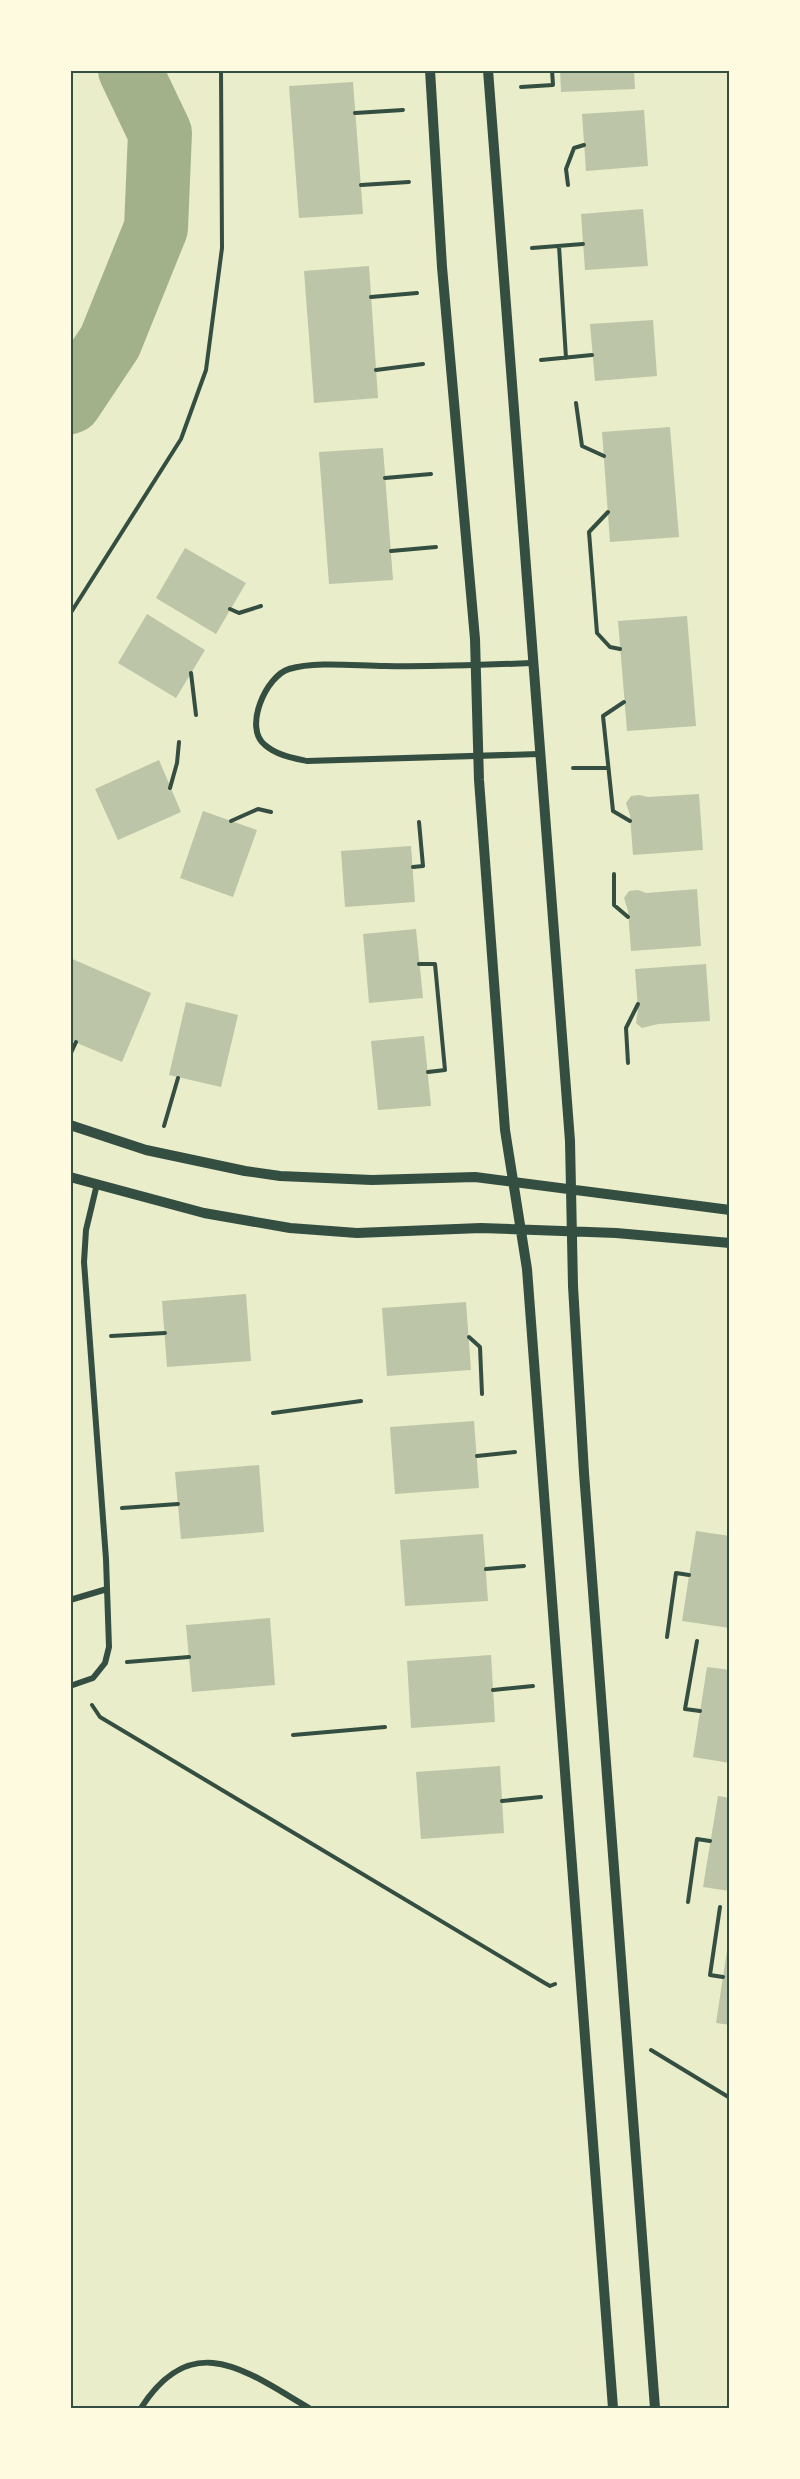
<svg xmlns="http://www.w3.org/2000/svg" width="800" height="2479" font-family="'Work Sans',sans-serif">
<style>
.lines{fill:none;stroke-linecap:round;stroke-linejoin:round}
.river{stroke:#a3b18a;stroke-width:64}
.building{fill:#bcc5a7}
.path{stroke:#344e41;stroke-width:4}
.minor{stroke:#344e41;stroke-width:6}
.tertiary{stroke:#344e41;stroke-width:10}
.neatline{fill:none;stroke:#344e41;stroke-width:2}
</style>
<rect width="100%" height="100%" fill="#e9edc9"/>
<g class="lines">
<!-- river -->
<path class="river" d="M 70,402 L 110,342 L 156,228 L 160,133 L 130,70"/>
</g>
<!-- building -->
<path class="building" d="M 560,70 L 634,70 L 635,89 L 561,92 Z
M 353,82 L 363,214 L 299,218 L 289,86 Z
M 644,110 L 648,166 L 586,171 L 582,114 Z
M 643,209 L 648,266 L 585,270 L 581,214 Z
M 369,266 L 378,398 L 314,403 L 304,271 Z
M 653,320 L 657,376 L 595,381 L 590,324 Z
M 670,427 L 679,537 L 610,542 L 602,432 Z
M 383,448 L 393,580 L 329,584 L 319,452 Z
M 185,548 L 246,583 L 216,634 L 156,598 Z
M 147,614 L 205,650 L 176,698 L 118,663 Z
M 687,616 L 696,726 L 627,731 L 618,621 Z
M 159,760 L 181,812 L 118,840 L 95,789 Z
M 699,794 L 703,850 L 633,855 L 630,815 L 626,803 L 631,796 L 639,795 L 648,797 Z
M 203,811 L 257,830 L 233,897 L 180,878 Z
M 411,846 L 415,902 L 345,907 L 341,851 Z
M 697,889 L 701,946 L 631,951 L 628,911 L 624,898 L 629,891 L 638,890 L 646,893 Z
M 416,929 L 423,998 L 369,1003 L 363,934 Z
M 70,958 L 151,993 L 122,1062 L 70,1040 Z
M 706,964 L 710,1021 L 658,1024 L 642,1028 L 636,1023 L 638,1009 L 635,969 Z
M 186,1002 L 238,1015 L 221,1087 L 169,1075 Z
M 424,1036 L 431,1106 L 378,1110 L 371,1041 Z
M 246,1294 L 251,1361 L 167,1367 L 162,1301 Z
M 466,1302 L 471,1370 L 387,1376 L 382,1308 Z
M 474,1421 L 479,1488 L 395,1494 L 390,1427 Z
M 259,1465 L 264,1532 L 181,1539 L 175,1472 Z
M 696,1531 L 730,1536 L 730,1628 L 682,1621 Z
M 483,1534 L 488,1601 L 405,1606 L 400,1540 Z
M 270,1618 L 275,1685 L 192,1692 L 186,1625 Z
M 491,1655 L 495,1722 L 411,1728 L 407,1661 Z
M 707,1667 L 730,1670 L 730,1763 L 693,1757 Z
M 500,1766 L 504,1833 L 421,1839 L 416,1772 Z
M 718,1796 L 730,1798 L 730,1891 L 703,1887 Z
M 728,1944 L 730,1944 L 730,2025 L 716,2023 Z"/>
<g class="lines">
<!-- path -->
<path class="path" d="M 521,87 L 553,85 L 552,70
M 355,113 L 403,110
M 361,185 L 409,182
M 568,185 L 566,169 L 574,148 L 584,145
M 559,246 L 566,358
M 532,248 L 583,244
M 371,297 L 417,293
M 541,360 L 592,355
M 376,370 L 423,364
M 576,403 L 582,446 L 604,456
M 385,478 L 431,474
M 608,512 L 589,532 L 597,633 L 610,647 L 620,649
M 391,551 L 436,547
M 230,609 L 239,613 L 261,606
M 70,614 L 181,439 L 206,370 L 222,248 L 221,70
M 191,673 L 196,715
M 624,702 L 603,716 L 613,811 L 630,821
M 573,768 L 607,768
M 170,788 L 177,763 L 179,742
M 231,821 L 258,809 L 271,812
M 413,867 L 423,866 L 419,822
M 614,874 L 614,905 L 628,917
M 419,964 L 435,964 L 445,1070 L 428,1072
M 70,1055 L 76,1042
M 628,1063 L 626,1028 L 638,1004
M 164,1126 L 178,1078
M 111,1336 L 165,1333
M 469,1337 L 480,1347 L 482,1394
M 273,1413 L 361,1401
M 477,1456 L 515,1452
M 122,1508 L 178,1504
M 486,1569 L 524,1566
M 667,1637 L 676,1573 L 689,1575
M 697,1641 L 685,1709 L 700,1711
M 127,1662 L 189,1657
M 493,1690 L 533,1686
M 92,1705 L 100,1717 L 543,1982 L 550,1986 L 555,1984
M 293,1735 L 385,1727
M 502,1801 L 541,1797
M 688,1902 L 697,1839 L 710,1841
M 720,1907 L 710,1975 L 723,1977
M 651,2050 L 730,2098"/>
<!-- minor -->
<path class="minor" d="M 532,663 C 483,665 434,667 385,666 C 357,666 316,661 289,669 C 266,676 243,728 265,745 C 276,755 293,758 307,761 L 539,754
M 70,1600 L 107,1589
M 70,1686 L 93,1678 L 105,1663 L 109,1647 L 106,1559 L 84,1262 L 86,1230 L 97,1184
M 141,2408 C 193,2327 247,2372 309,2408"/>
<!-- tertiary -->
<path class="tertiary" d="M 430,70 L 442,267 L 475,639 L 479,780 L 505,1130 L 527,1269 L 613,2408
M 488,70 L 570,1141 L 573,1286 L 584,1473 L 655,2408
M 70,1125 L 146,1150 L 245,1171 L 280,1176 L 372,1180 L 475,1177 L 730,1210
M 70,1177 L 204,1213 L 290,1228 L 357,1233 L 481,1228 L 616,1233 L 730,1243"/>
</g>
<!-- border -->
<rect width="800" height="2479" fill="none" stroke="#fefae0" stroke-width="144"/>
<rect x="72" y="72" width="656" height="2335" class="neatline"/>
</svg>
